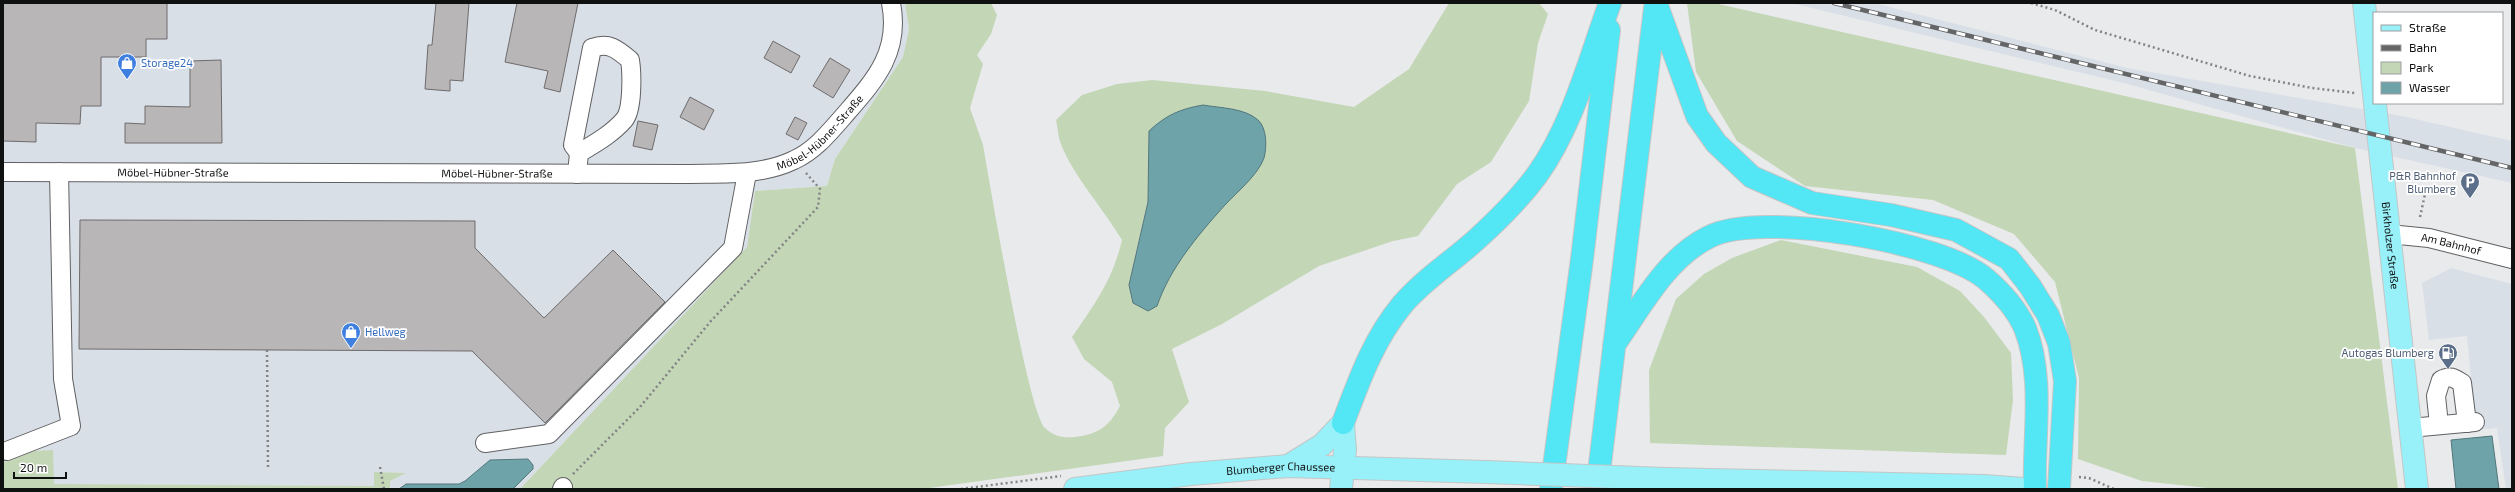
<svg xmlns="http://www.w3.org/2000/svg" width="2515" height="492" font-family="'Exo 2',sans-serif">
<style>
.built{fill:#d9dfe7}
.green{fill:#c3d6b6;fill-rule:evenodd}
.water{fill:#6ea3a9;stroke:#52777b}
.building{fill:#b9b6b7;stroke:#6e6b6c}
.lines{fill:none;stroke-linecap:round;stroke-linejoin:round}
.minor-casing{stroke:#606163;stroke-width:20}
.major-casing{stroke:#c5c6c6;stroke-width:24}
.highway-casing{stroke:#c5c6c6;stroke-width:24}
.path{stroke:#828385;stroke-width:2.5;stroke-dasharray:2 3;stroke-linecap:butt}
.minor{stroke:#fff;stroke-width:18}
.major{stroke:#98f0f9;stroke-width:22}
.highway{stroke:#53e6f5;stroke-width:22}
.rail-casing{stroke:#646566;stroke-width:4.5}
.rail{stroke:#fff;stroke-width:3;stroke-dasharray:9;stroke-linecap:butt}
.major-bridge-casing{stroke:#c5c6c6;stroke-width:24;stroke-linecap:butt}
.major-bridge{stroke:#98f0f9;stroke-width:22}
.labels{text-anchor:middle;stroke-width:3.5;stroke-linejoin:round;paint-order:stroke}
.shop-label{font-size:11px;fill:#366cbe;stroke:#fff;text-anchor:start}
.street-label{font-size:11px;fill:#0f1010;stroke:#fff}
.service-label{font-size:11px;fill:#4e5e75;stroke:#fff;text-anchor:end}
</style>
<rect width="100%" height="100%" fill="#e9eaec"/>
<!-- built -->
<path class="built" d="M 3,3 L 905,3 L 909,29 L 903,57 L 835,159 L 827,186 L 755,191 L 747,247 L 520,489 L 390,489 L 390,481 L 405,473 L 375,472 L 374,486 L 53,484 L 53,450 L 33,451 L 3,463 Z
M 1791,3 L 1874,3 L 2127,68 L 2402,116 L 2512,141 L 2512,183 L 2355,148 L 2124,83 Z
M 2451,268 L 2512,284 L 2512,489 L 2506,489 L 2497,428 L 2476,430 L 2467,336 L 2429,340 L 2422,283 Z"/>
<!-- green -->
<path class="green" d="M 905,3 L 991,3 L 997,15 L 991,34 L 977,55 L 983,64 L 970,108 L 983,145 C 990,184 1028,413 1045,428 C 1057,439 1067,438 1082,436 C 1102,432 1111,423 1120,406 L 1112,382 L 1084,359 L 1072,337 C 1095,304 1113,279 1122,240 C 1105,211 1072,174 1061,144 C 1058,137 1058,128 1056,120 L 1082,95 L 1117,84 L 1152,80 L 1265,91 L 1354,107 L 1409,69 L 1449,3 L 1539,3 L 1548,14 L 1538,43 L 1529,101 L 1491,162 L 1457,184 L 1418,236 L 1393,241 L 1319,266 L 1222,324 L 1172,349 L 1189,402 L 1165,428 L 1163,456 L 922,489 L 520,489 L 747,247 L 755,191 L 827,186 L 835,159 L 903,57 L 909,29 ZM 1203,105 L 1245,112 L 1256,171 C 1219,212 1175,253 1157,306 L 1147,311 L 1135,257 L 1148,202 L 1149,131 C 1166,115 1180,109 1203,105 Z
M 1687,3 L 1714,3 L 2355,148 L 2398,489 L 2217,489 L 2142,481 L 2078,459 L 2079,378 L 2055,282 L 2014,234 L 1933,200 L 1805,186 L 1737,141 L 1696,72 Z
M 1781,240 L 1917,267 L 1960,291 L 1984,317 L 2011,353 L 2013,400 L 2006,455 L 1650,443 L 1649,370 L 1676,299 L 1704,274 L 1732,258 Z
M 53,450 L 54,484 L 374,486 L 374,472 L 406,473 L 390,481 L 390,489 L 3,489 L 3,463 L 33,451 Z"/>
<!-- water -->
<path class="water" d="M 1203,105 C 1220,108 1245,108 1258,120 C 1267,128 1267,147 1264,158 C 1258,175 1237,192 1225,205 C 1198,235 1170,268 1157,306 L 1148,311 L 1133,303 L 1129,285 L 1148,202 L 1149,131 C 1166,115 1180,109 1203,105 Z
M 2492,436 L 2499,489 L 2456,489 L 2451,440 Z
M 528,459 L 533,465 L 533,469 L 513,489 L 399,489 L 406,484 L 459,484 L 465,481 L 490,460 Z"/>
<!-- building -->
<path class="building" d="M 3,3 L 167,3 L 167,39 L 146,39 L 146,57 L 101,57 L 101,106 L 81,106 L 80,124 L 36,123 L 36,142 L 3,141 Z
M 436,3 L 469,3 L 463,81 L 450,80 L 450,91 L 425,89 L 428,45 L 432,45 Z
M 517,3 L 578,3 L 560,92 L 544,88 L 548,71 L 505,62 Z
M 773,41 L 800,56 L 791,73 L 764,58 Z
M 830,58 L 850,70 L 833,98 L 813,86 Z
M 221,60 L 222,143 L 125,143 L 125,123 L 145,124 L 145,106 L 190,107 L 190,61 Z
M 690,97 L 714,110 L 704,130 L 680,117 Z
M 795,117 L 807,123 L 798,140 L 786,134 Z
M 638,121 L 658,125 L 652,150 L 633,146 Z
M 80,220 L 475,221 L 475,248 L 544,318 L 613,250 L 665,302 L 545,423 L 472,351 L 79,349 Z"/>
<g class="lines">
<!-- minor casing -->
<g class="minor-casing">
<g id="minor">
<path id="s1" d="M 3,172 L 686,174 C 722,173 761,176 794,160 C 814,151 828,134 842,118 C 873,82 901,54 891,3"/>
<path d="M 577,174 L 579,153 L 573,145 L 592,48 C 609,42 617,49 630,60 C 632,73 633,110 624,120 C 612,134 594,144 579,153"/>
<path id="s2" d="M 2389,234 L 2429,238 L 2512,259"/>
<path d="M 2439,425 L 2436,396 L 2441,380 C 2450,375 2454,378 2462,383 L 2467,423"/>
<path d="M 2410,428 L 2475,422"/>
<path d="M 485,443 L 549,434 L 733,248 L 747,173"/>
<path d="M 7,451 L 71,426 L 63,379 L 59,172"/>
<path d="M 562,489 L 563,487"/>
</g>
</g>
<!-- major casing -->
<g class="major-casing">
<g id="major">
<path id="s3" d="M 2364,3 L 2417,489"/>
<path d="M 1288,466 L 1322,445 L 1343,423"/>
<path d="M 1666,479 L 1984,486 L 2024,489"/>
<path id="s4" d="M 1075,489 L 1191,474 L 1288,466 L 1486,472"/>
<path d="M 1341,489 L 1345,450 L 1343,423"/>
</g>
</g>
<!-- highway casing -->
<g class="highway-casing">
<path id="highway" d="M 1656,3 L 1697,116 L 1716,143 L 1752,177 L 1812,203 L 1891,215 L 1956,230 L 2009,259 L 2030,286 L 2048,315 L 2059,343 L 2065,381 L 2059,489
M 1614,345 C 1641,307 1666,258 1709,237 C 1760,210 1943,242 1986,279 C 2001,292 2017,310 2025,328 C 2045,379 2033,436 2035,489
M 1343,423 C 1359,381 1373,340 1402,305 C 1423,280 1453,261 1477,239 C 1498,220 1520,198 1537,175 C 1573,125 1589,60 1610,3
M 1551,489 L 1582,259 L 1609,30
M 1597,489 L 1655,8"/>
</g>
<!-- path -->
<path class="path" d="M 2031,3 L 2055,10 L 2095,30 L 2250,76 L 2312,88 L 2355,93
M 2420,217 L 2427,185
M 267,350 L 268,468
M 380,467 L 384,489
M 573,474 L 640,407 L 710,322 L 818,207 L 820,189 L 806,173
M 2079,477 L 2089,478 L 2114,489
M 961,489 L 1061,476"/>
<!-- minor -->
<use href="#minor" class="minor"/>
<!-- major -->
<use href="#major" class="major"/>
<!-- highway -->
<use href="#highway" class="highway"/>
<!-- rail casing -->
<g class="rail-casing">
<path id="rail" d="M 1834,3 L 2512,168"/>
</g>
<!-- rail -->
<use href="#rail" class="rail"/>
<!-- major-bridge casing -->
<g class="major-bridge-casing">
<path id="major-bridge" d="M 1486,472 L 1666,479"/>
</g>
<!-- major-bridge -->
<use href="#major-bridge" class="major-bridge"/>
</g>
<!-- icons -->
<defs>
<g id="shop-pin" transform="scale(1)"><path d="M0 17L-7.5 6A9.5 9.5 0 1 1 7.5 6Z" fill="#3f7fe0" stroke="#fff"/><path d="M-5-2.5h2.3a2.7 3.5 0 0 1 5.4 0H5L5.5 6h-11ZM-1.5-2.5h3a1.5 2.3 0 0 0-3 0Z" fill="#fff"/></g>
<g id="parking-pin" transform="scale(1)"><path d="M0 17L-7.5 6A9.5 9.5 0 1 1 7.5 6Z" fill="#5c6f8a" stroke="#fff"/><path d="M-3.5-5.5H1a3.5 3.5 0 0 1 0 7H-1V5.5H-3.5ZM-1-3.4V-.6H.8a1.4 1.4 0 0 0 0-2.8Z" fill="#fff"/></g>
<g id="fuel-pin" transform="scale(1)"><path d="M0 17L-7.5 6A9.5 9.5 0 1 1 7.5 6Z" fill="#5c6f8a" stroke="#fff"/><path d="M-5.5-6h7V0h2V4h1.3V-2.5L3-4.5l.8-.8L6-3V5H2.5V1h-1V6h-7ZM-4.2-4.7v3.2H.2V-4.7Z" fill="#fff"/></g>
</defs>
<g fill-rule="evenodd">
<use href="#shop-pin" x="127" y="63"/>
<use href="#parking-pin" x="2470" y="182"/>
<use href="#shop-pin" x="351" y="332"/>
<use href="#fuel-pin" x="2448" y="353"/>
</g>
<g class="labels">
<!-- shop labels -->
<g class="shop-label">
<text x="141" y="67">Storage24</text>
<text x="365" y="336">Hellweg</text>
</g>
<!-- street labels -->
<g class="street-label">
<text dy="4" stroke="none"><textPath href="#s1" startOffset="830">Möbel-Hübner-Straße</textPath></text>
<text dy="4" stroke="none"><textPath href="#s1" startOffset="170">Möbel-Hübner-Straße</textPath></text>
<text dy="4" stroke="none"><textPath href="#s1" startOffset="494">Möbel-Hübner-Straße</textPath></text>
<text dy="4" stroke="none"><textPath href="#s2" startOffset="63">Am Bahnhof</textPath></text>
<text dy="4" stroke="none"><textPath href="#s3" startOffset="244">Birkholzer Straße</textPath></text>
<text dy="4" stroke="none"><textPath href="#s4" startOffset="207">Blumberger Chaussee</textPath></text>
</g>
<!-- service labels -->
<g class="service-label">
<text x="2456" y="180">P&amp;R Bahnhof<tspan x="2456" dy="13">Blumberg</tspan></text>
<text x="2434" y="357">Autogas Blumberg</text>
</g>
</g>
<!-- border -->
<rect width="2515" height="492" fill="none" stroke="#0f1010" stroke-width="8"/>
<!-- legend -->
<rect x="2373" y="12" width="130" height="92" fill="#ffffff" stroke="#9f9f9f"/>
<rect x="2381" y="25" width="20" height="6" fill="#98f0f9" stroke="#9f9f9f"/>
<text x="2409" y="32" font-size="12" fill="#0f1010">Straße</text>
<rect x="2381" y="45" width="20" height="6" fill="#646566" stroke="#9f9f9f"/>
<text x="2409" y="52" font-size="12" fill="#0f1010">Bahn</text>
<rect x="2381" y="62" width="20" height="12" fill="#c3d6b6" stroke="#9f9f9f"/>
<text x="2409" y="72" font-size="12" fill="#0f1010">Park</text>
<rect x="2381" y="82" width="20" height="12" fill="#6ea3a9" stroke="#9f9f9f"/>
<text x="2409" y="92" font-size="12" fill="#0f1010">Wasser</text>
<!-- scale -->
<path d="M14 472v6h52v-6" fill="none" stroke="#0f1010" stroke-width="2"/>
<text x="20" y="472" font-size="12" fill="#0f1010" stroke="#ffffff" stroke-width="3" paint-order="stroke">20 m</text>
</svg>
